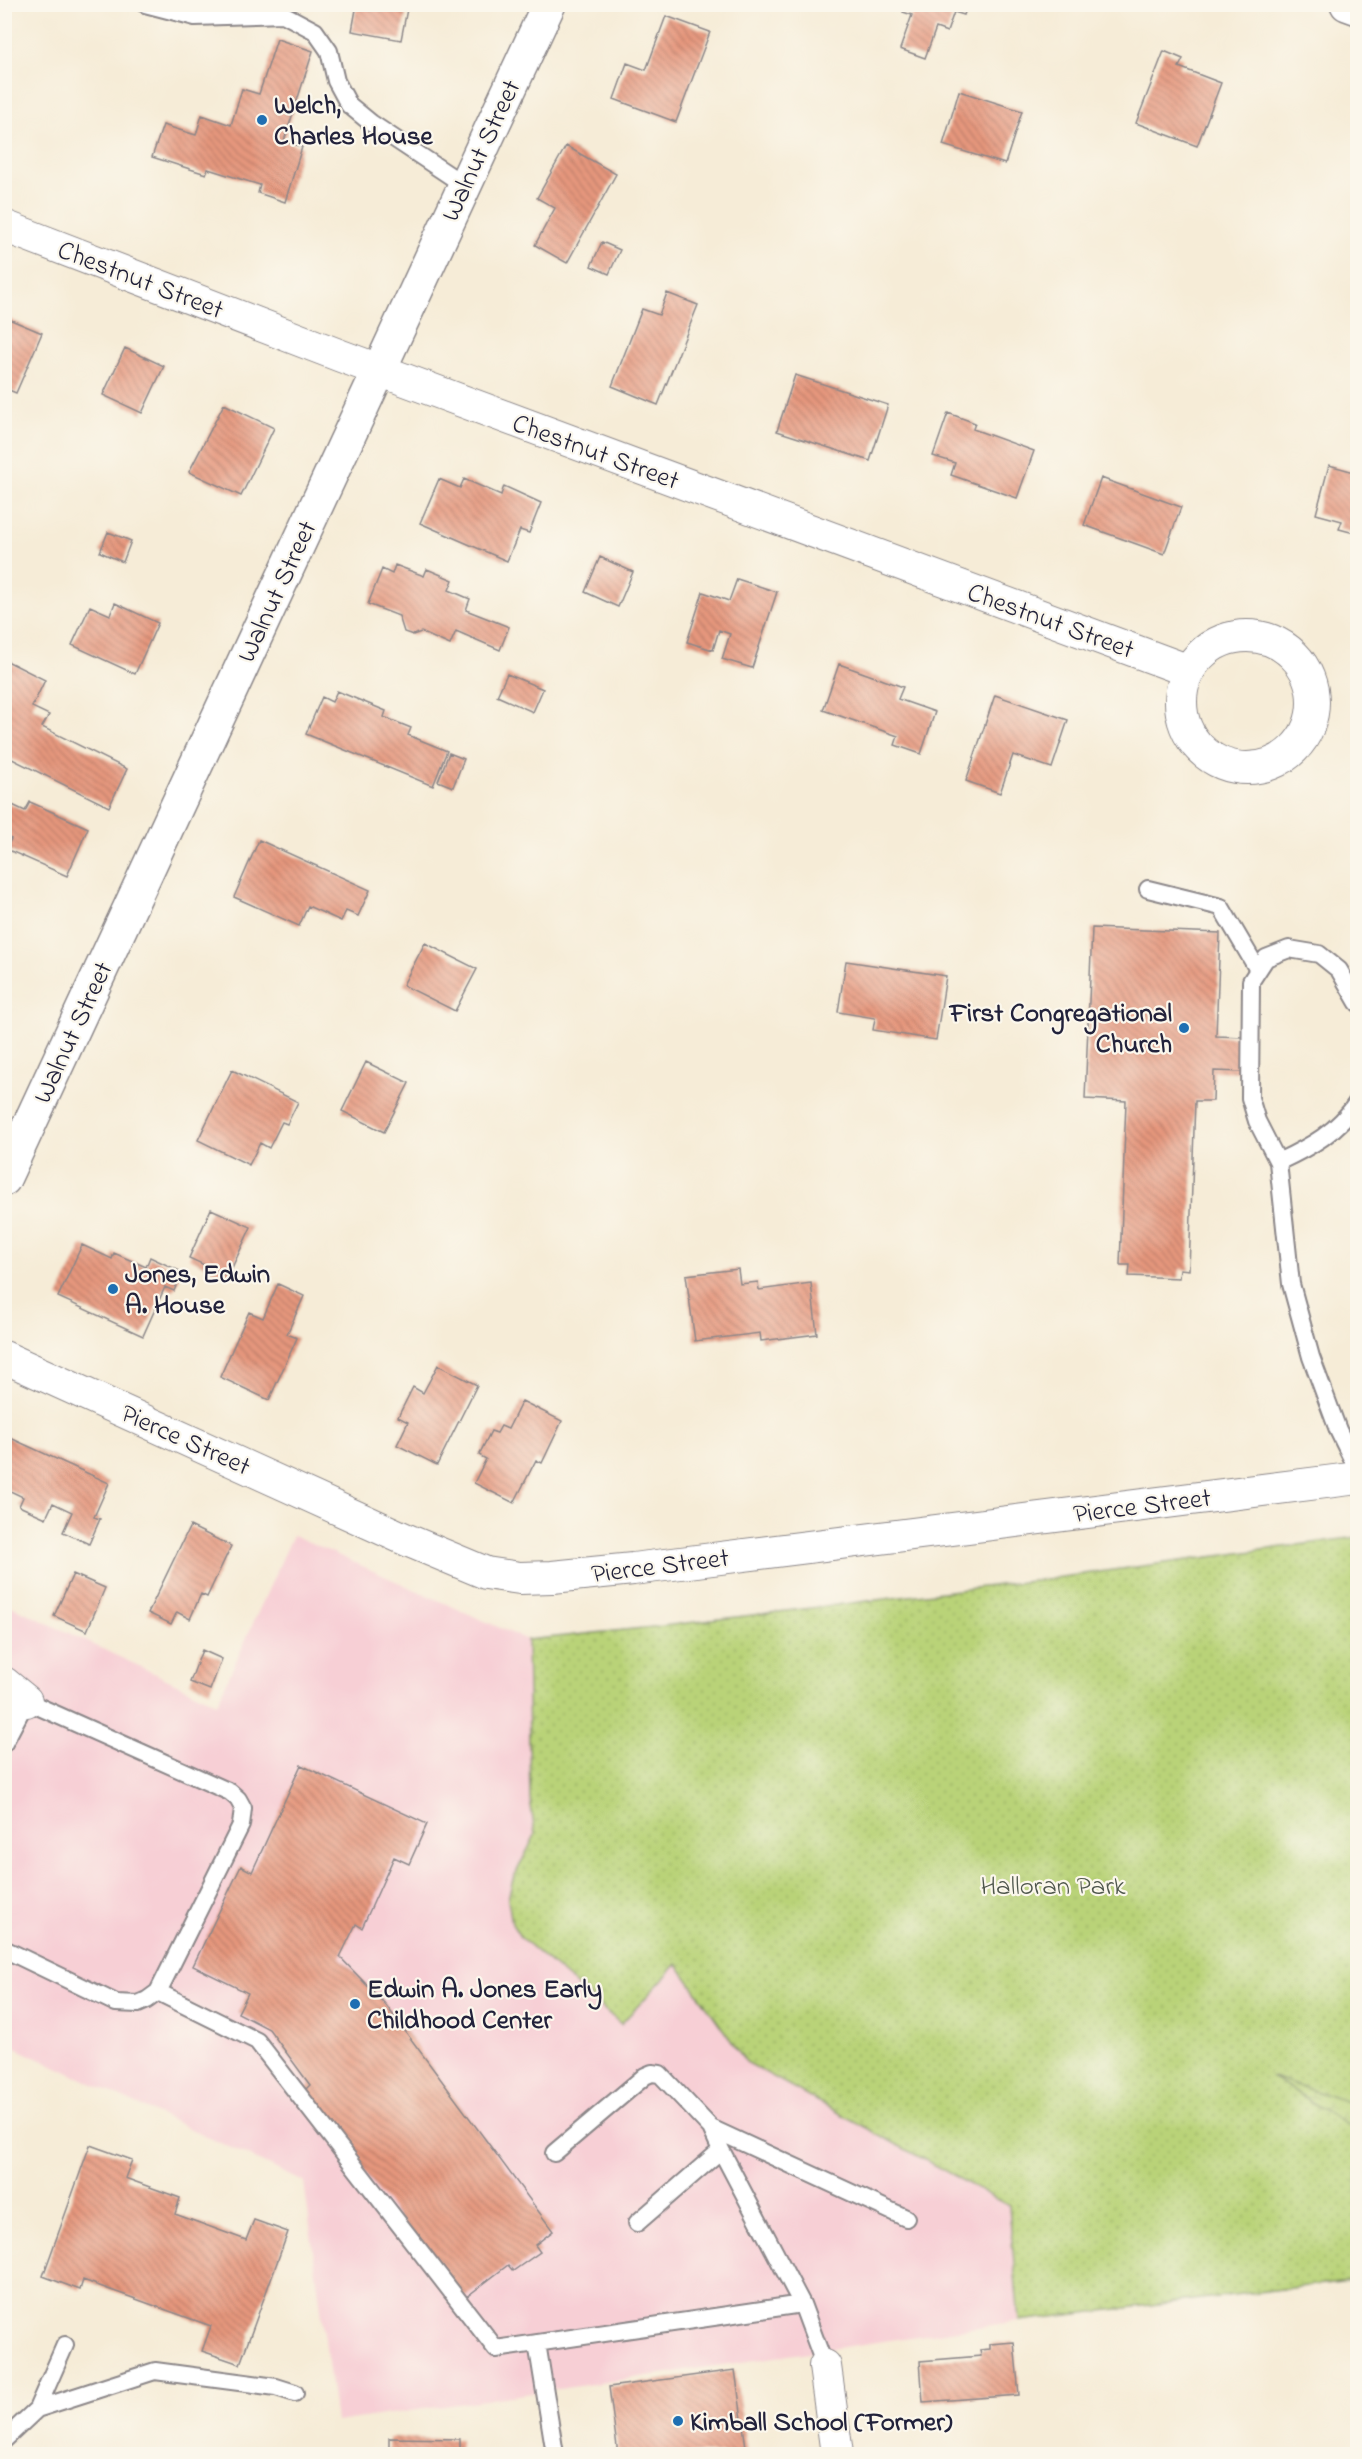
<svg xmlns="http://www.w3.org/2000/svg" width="1362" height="2459" font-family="'Indie Flower',sans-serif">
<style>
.built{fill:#f7cfd5}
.grass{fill:url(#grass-dots);stroke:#6e7a5a;stroke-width:1.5}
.wetland{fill:url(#wetland-marsh);stroke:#6e7a5a;stroke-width:1.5}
.building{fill:url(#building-back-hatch)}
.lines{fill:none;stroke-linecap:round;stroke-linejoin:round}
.service-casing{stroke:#8c8789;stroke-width:20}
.minor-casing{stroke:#8c8789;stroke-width:34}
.tertiary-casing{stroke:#8c8789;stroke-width:36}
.service{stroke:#fff;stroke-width:16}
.minor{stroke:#fff;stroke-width:32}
.tertiary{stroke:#fff;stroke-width:33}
.poi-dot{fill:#1f6fb2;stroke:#fbf7ec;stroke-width:2}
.labels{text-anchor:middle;stroke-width:4.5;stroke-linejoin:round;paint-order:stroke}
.poi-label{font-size:27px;font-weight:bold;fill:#22223b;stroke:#fbf7ec;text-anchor:start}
.street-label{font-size:27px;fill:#22223b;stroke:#fbf7ec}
.park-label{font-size:27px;fill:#4f574d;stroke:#fbf7ec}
</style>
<defs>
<pattern id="grass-dots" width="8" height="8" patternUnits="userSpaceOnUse" patternTransform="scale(1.5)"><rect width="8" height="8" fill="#b9d378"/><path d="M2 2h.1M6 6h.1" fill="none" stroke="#9fb569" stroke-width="1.8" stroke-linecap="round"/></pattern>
<pattern id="wetland-marsh" width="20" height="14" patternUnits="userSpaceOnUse" patternTransform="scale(1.5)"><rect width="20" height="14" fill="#b9d378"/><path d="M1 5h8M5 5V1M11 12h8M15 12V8" fill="none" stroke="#9fb569"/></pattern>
<pattern id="building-back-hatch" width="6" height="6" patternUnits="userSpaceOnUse" patternTransform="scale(1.5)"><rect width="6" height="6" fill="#e6977d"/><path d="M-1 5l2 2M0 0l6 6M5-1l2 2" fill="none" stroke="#ba7b68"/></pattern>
</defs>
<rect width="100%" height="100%" fill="#fbf7ec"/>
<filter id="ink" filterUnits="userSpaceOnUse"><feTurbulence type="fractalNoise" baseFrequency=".0167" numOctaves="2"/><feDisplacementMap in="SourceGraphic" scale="12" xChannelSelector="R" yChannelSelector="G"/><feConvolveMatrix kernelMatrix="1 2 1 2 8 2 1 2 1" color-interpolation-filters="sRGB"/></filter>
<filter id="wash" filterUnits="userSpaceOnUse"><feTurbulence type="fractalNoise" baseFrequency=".008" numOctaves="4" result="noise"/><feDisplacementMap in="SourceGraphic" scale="24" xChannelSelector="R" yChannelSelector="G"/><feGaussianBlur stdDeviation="1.35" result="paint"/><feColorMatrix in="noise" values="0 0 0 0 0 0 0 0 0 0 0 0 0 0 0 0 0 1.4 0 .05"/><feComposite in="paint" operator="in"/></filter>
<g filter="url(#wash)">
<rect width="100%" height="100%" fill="#f6ecd7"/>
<!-- built -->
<path class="built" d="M 293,1535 L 527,1640 L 530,1798 L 677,1964 L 746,2062 L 1009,2206 L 1019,2321 L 336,2422 L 304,2182 L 5,2043 L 5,1603 L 217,1703 Z"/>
<!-- grass -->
<path class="grass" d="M 1357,1537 L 1357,2280 L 1019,2321 L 1009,2206 L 746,2062 L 677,1964 L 621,2024 L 520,1937 L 512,1924 L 508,1899 L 513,1879 L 535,1835 L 530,1798 L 527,1640 L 663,1626 L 1032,1581 Z"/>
<!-- wetland -->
<path class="wetland" d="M 1273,2077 L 1357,2105 L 1357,2131 L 1272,2077 Z"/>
<g id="blocks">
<!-- building -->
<path class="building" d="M 357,4 L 408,4 L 401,40 L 352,31 Z
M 906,4 L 968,4 L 964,15 L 954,12 L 947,32 L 936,28 L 925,58 L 900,49 L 912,15 L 903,12 Z
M 666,16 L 710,32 L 676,122 L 614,99 L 627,63 L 646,70 Z
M 277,39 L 313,51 L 284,141 L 302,147 L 285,202 L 258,193 L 260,185 L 208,169 L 206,174 L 152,157 L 163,125 L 196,135 L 202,115 L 231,125 L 242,89 L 259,94 Z
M 1164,51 L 1183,59 L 1179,67 L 1221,83 L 1197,146 L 1136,123 Z
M 959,91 L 1022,111 L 1005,164 L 943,145 Z
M 566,146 L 616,174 L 567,263 L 535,245 L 555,208 L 537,198 Z
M 602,242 L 620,250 L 609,274 L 591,266 Z
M 667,293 L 698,305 L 658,405 L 612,386 L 642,309 L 659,315 Z
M 4,317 L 42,333 L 16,393 L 4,388 Z
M 125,348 L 164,366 L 142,413 L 103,395 Z
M 795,375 L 888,405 L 870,461 L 777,431 Z
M 224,404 L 274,428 L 241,496 L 189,472 Z
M 948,413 L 975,423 L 973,429 L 1034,451 L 1017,498 L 951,475 L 955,463 L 933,456 Z
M 1329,465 L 1358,473 L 1358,534 L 1339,529 L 1342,521 L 1316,514 Z
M 1101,478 L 1181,507 L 1164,554 L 1084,525 Z
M 439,479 L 460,488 L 464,479 L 501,495 L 504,486 L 541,503 L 529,533 L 520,530 L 507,561 L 420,523 Z
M 108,532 L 131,541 L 123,562 L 100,552 Z
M 600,557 L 633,572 L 618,607 L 585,592 Z
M 395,565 L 424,576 L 427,569 L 453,580 L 449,590 L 470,599 L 466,610 L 509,627 L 500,650 L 456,631 L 450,645 L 421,632 L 413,635 L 404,632 L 399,616 L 368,604 L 382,569 L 392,574 Z
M 737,579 L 777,592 L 752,668 L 722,659 L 730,634 L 719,630 L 713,650 L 687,642 L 703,592 L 729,601 Z
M 115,603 L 158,623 L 135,674 L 72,645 L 90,606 L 110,615 Z
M 5,660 L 45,680 L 32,707 L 49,715 L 42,727 L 127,769 L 109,807 L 4,755 Z
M 839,664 L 903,687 L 898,699 L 935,712 L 921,754 L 895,745 L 898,736 L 823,710 Z
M 507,674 L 543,689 L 533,712 L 497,696 Z
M 337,691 L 386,711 L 384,717 L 411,728 L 408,735 L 447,751 L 433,786 L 306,734 L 322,697 L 332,702 Z
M 995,695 L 1068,720 L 1052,768 L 1013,755 L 1000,793 L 966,781 Z
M 449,753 L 464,759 L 453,787 L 438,781 Z
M 4,801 L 25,811 L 30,802 L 88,828 L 67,876 L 6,849 L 11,839 L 4,836 Z
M 259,840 L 370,890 L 358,916 L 346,911 L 341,921 L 308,906 L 299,926 L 234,897 Z
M 1092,928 L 1220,933 L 1216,1036 L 1244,1037 L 1243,1072 L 1214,1071 L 1213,1101 L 1195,1101 L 1189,1270 L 1180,1269 L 1179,1278 L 1129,1276 L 1130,1265 L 1120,1265 L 1126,1101 L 1085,1099 Z
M 425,943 L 477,969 L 455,1011 L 403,985 Z
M 846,961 L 946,976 L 936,1040 L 873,1030 L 875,1018 L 838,1012 Z
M 366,1062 L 409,1083 L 384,1132 L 342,1111 Z
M 232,1070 L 298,1102 L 287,1124 L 282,1122 L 269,1148 L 260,1143 L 249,1165 L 198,1140 Z
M 211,1209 L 251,1227 L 228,1276 L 189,1258 Z
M 82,1245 L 112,1259 L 114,1253 L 146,1267 L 150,1257 L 182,1272 L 174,1291 L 165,1287 L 143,1336 L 58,1297 Z
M 738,1269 L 740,1284 L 758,1282 L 759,1290 L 811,1283 L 817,1334 L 761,1341 L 760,1333 L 695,1341 L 686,1275 Z
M 278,1284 L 304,1296 L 287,1334 L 297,1338 L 269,1400 L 220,1377 L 249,1312 L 263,1318 Z
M 438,1365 L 477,1385 L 437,1465 L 397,1445 L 408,1422 L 398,1417 L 413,1387 L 423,1393 Z
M 522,1401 L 562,1421 L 542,1463 L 536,1460 L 514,1503 L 474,1483 L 486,1459 L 479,1455 L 491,1431 L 497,1433 L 501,1426 L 508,1429 Z
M 6,1436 L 109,1483 L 94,1517 L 100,1519 L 89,1544 L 63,1532 L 72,1512 L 53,1503 L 46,1518 L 19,1506 L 23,1497 L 4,1488 Z
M 190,1526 L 231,1546 L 207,1597 L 201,1594 L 190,1619 L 177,1612 L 171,1624 L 148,1613 Z
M 73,1574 L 105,1588 L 87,1631 L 54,1616 Z
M 202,1650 L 222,1659 L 210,1690 L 190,1682 Z
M 301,1765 L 427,1824 L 409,1864 L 394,1857 L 362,1928 L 356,1924 L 340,1957 L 385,2004 L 553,2231 L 535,2245 L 540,2252 L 513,2271 L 508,2265 L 461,2301 L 303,2092 L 310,2085 L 269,2029 L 238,2013 L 248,1993 L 193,1966 L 241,1866 L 252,1872 Z
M 90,2145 L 132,2160 L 125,2178 L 180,2198 L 175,2214 L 246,2240 L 254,2220 L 288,2232 L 240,2364 L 202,2351 L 211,2326 L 83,2280 L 80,2290 L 43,2276 Z
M 1014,2342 L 1019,2395 L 923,2402 L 920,2361 L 981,2356 L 980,2350 L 990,2349 L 990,2344 Z
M 735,2370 L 747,2454 L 618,2454 L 609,2387 Z
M 389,2438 L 460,2439 L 460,2454 L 389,2454 Z"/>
</g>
</g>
<g filter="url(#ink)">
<use href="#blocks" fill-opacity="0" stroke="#8c8789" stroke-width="1.5"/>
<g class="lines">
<!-- service casing -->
<g class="service-casing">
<path id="service" d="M 145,4 L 195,17 L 283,14 L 315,31 L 329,51 L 336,81 L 349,105 L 371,123 L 464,185
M 1148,889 L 1221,907 L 1258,970
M 1358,1003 L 1339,970 L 1319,954 L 1289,949 L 1266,958 L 1251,981 L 1250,1098 L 1257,1121 L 1278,1162 L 1291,1284 L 1311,1357 L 1338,1430 L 1358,1471
M 1278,1162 C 1310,1147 1338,1132 1358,1101
M 4,1743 L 26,1701 L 230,1792 L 238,1799 L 243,1808 L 241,1825 L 158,1992 L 147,2000 L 138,2004 L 116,2003 L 4,1949
M 158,1992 L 257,2041 L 496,2349 L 802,2304 L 721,2150 L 711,2128 L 660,2074 L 652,2073 L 645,2076 L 554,2153
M 711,2128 L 906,2218
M 637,2223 L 721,2150
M 802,2304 L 825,2366
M 537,2343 L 555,2454
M 37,2409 L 65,2345
M 4,2440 L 37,2409 L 155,2371 L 276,2387 L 295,2393"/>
</g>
<!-- minor casing -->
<g class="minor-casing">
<path id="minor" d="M 4,226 L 341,356 L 1189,671
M1181 702a66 66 0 1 1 132 0a66 66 0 1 1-132 0Z
M 4,1357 L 407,1540 L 486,1573 L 520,1578 L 552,1577 L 633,1569 L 1358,1478
M 4,1683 L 26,1701
M 825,2366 L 837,2454"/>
</g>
<!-- tertiary casing -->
<g class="tertiary-casing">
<path id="tertiary" d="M 1347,4 L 1358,8
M 4,1179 L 549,4"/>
</g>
<!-- service -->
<use href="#service" class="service"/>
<!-- minor -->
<use href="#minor" class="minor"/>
<!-- tertiary -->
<use href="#tertiary" class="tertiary"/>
</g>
</g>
<!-- markers -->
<g class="poi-dot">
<circle cx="262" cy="120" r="6"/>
<circle cx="1184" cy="1028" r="6"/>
<circle cx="113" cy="1289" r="6"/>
<circle cx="355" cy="2004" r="6"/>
<circle cx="678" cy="2421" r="6"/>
</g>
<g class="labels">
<!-- poi labels -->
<g class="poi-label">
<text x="274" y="113">Welch,<tspan x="274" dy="31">Charles House</tspan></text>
<text x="1172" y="1021" text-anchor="end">First Congregational<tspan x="1172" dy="31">Church</tspan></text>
<text x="125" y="1282">Jones, Edwin<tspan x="125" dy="31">A. House</tspan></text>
<text x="367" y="1997">Edwin A. Jones Early<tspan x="367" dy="31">Childhood Center</tspan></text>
<text x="690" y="2430">Kimball School (Former)</text>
</g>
<!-- street labels -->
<g class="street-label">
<text transform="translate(480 150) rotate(-65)" y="9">Walnut Street</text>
<text transform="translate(141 279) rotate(21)" y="9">Chestnut Street</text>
<text transform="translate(596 451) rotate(20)" y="9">Chestnut Street</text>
<text transform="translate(276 591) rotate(-65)" y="9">Walnut Street</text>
<text transform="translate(1051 620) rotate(20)" y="9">Chestnut Street</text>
<text transform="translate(72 1032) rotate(-65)" y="9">Walnut Street</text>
<text transform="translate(186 1439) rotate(24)" y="9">Pierce Street</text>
<text transform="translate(1142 1505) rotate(-7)" y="9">Pierce Street</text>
<text transform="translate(660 1565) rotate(-7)" y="9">Pierce Street</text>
</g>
<!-- park labels -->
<g class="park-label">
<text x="1053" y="1894">Halloran Park</text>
</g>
</g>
<!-- margin -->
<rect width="1362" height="2459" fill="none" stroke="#fbf7ec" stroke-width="24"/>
</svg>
